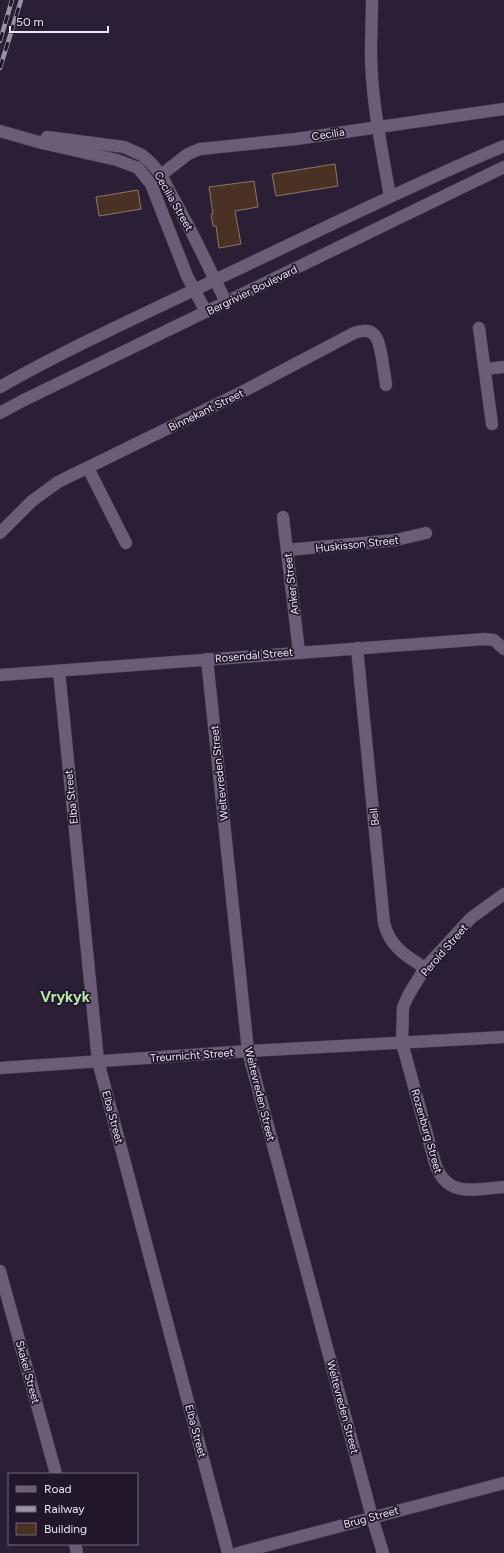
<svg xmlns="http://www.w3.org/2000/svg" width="504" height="1553" font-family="Figtree,sans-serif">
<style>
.building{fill:#493124;stroke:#917567}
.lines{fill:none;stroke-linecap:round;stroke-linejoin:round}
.minor-casing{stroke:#473d4f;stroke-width:13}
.minor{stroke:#6a5d75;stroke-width:12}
.rail-casing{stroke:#9b92a3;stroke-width:4.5}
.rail{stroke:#21162a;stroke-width:3;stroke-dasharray:9;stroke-linecap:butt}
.labels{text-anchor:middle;stroke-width:3.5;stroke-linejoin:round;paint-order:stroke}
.street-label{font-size:11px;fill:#ebe4f2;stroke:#21162a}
.district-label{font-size:15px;font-weight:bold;fill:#b6e8a8;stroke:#21162a}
</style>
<rect width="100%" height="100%" fill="#2a1f34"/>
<!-- building -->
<path class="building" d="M 335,164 L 338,186 L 276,196 L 272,174 Z
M 254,181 L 258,207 L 235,211 L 241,244 L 219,248 L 216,226 L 213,226 L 211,214 L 213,214 L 209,187 Z
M 138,190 L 141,209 L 99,216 L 96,197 Z"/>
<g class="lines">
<!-- minor casing -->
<g class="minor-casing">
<path id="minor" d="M 372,0 C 372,17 371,35 371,52 C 371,100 382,149 390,197
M 0,131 L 42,143 L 117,160 L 138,168 L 151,184 L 187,276 L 206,312
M 47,137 L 124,147 L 142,155 L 151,163 L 161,175 L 191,231 L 226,302
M 161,175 L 188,154 L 200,149 L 296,139 L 504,109
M 479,328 L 492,424
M 485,369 L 504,367
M 0,387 C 76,344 157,308 236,270 C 325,228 413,184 504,146
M 0,413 L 22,401 L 504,167
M 88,468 L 126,543
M 283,517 L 299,652
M 0,533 L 32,501 L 58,482 L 240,393 L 354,333 C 376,325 379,340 382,358 C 383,367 385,376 386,385
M 287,550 L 396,540 L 426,533
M 357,648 L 384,923 C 390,947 406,956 425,968
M 207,659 L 248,1051 L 372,1517 L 383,1553
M 59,671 L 98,1061 L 228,1553
M 0,675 L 485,639 L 494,640 L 504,649
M 504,894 L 471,918 L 425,968 L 409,994 L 403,1007 L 402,1043 L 435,1163 C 447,1199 474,1189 504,1187
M 0,1068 L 248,1051 L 504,1037
M 0,1271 L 56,1474
M 75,1544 L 77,1553
M 238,1553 L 504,1483"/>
</g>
<!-- minor -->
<use href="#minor" class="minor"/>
<!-- rail casing -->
<g class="rail-casing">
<path id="rail" d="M 0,41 L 12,0
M 0,68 L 21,0"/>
</g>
<!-- rail -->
<use href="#rail" class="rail"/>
</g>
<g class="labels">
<!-- street labels -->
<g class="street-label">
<text transform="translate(328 134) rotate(-9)" y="4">Cecilia</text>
<text transform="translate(174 201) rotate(60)" y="4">Cecilia Street</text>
<text transform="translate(252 290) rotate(-26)" y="4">Bergrivier Boulevard</text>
<text transform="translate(206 410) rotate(-26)" y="4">Binnekant Street</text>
<text transform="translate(357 544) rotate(-6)" y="4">Huskisson Street</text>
<text transform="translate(291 584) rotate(-97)" y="4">Anker Street</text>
<text transform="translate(254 655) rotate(-5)" y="4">Rosendal Street</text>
<text transform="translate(219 773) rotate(-96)" y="4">Weltevreden Street</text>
<text transform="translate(71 797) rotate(-96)" y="4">Elba Street</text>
<text transform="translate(374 817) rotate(-96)" y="4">Bell</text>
<text transform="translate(444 950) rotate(-49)" y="4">Perold Street</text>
<text transform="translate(192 1055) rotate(-4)" y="4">Treurnicht Street</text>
<text transform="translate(260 1094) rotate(76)" y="4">Weltevreden Street</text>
<text transform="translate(113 1117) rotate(75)" y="4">Elba Street</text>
<text transform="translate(427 1131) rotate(74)" y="4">Rozenburg Street</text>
<text transform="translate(28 1372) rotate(75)" y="4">Skakel Street</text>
<text transform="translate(343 1407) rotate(75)" y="4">Weltevreden Street</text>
<text transform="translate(196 1431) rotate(75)" y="4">Elba Street</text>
<text transform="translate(371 1517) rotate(-15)" y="4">Brug Street</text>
</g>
<!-- district labels -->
<g class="district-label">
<text x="65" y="1002">Vrykyk</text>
</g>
</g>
<!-- legend -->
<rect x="8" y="1473" width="130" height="72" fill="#21162a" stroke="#72687a"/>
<rect x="16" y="1486" width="20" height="6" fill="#6a5d75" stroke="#72687a"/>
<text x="44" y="1493" font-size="12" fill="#ebe4f2">Road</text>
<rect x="16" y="1506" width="20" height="6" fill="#9b92a3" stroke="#72687a"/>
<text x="44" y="1513" font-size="12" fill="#ebe4f2">Railway</text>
<rect x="16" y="1523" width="20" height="12" fill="#493124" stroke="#72687a"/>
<text x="44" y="1533" font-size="12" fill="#ebe4f2">Building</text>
<!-- scale -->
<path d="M10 26v6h98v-6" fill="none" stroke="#ebe4f2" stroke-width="2"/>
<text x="16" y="26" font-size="12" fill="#ebe4f2" stroke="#21162a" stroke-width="3" paint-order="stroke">50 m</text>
</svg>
